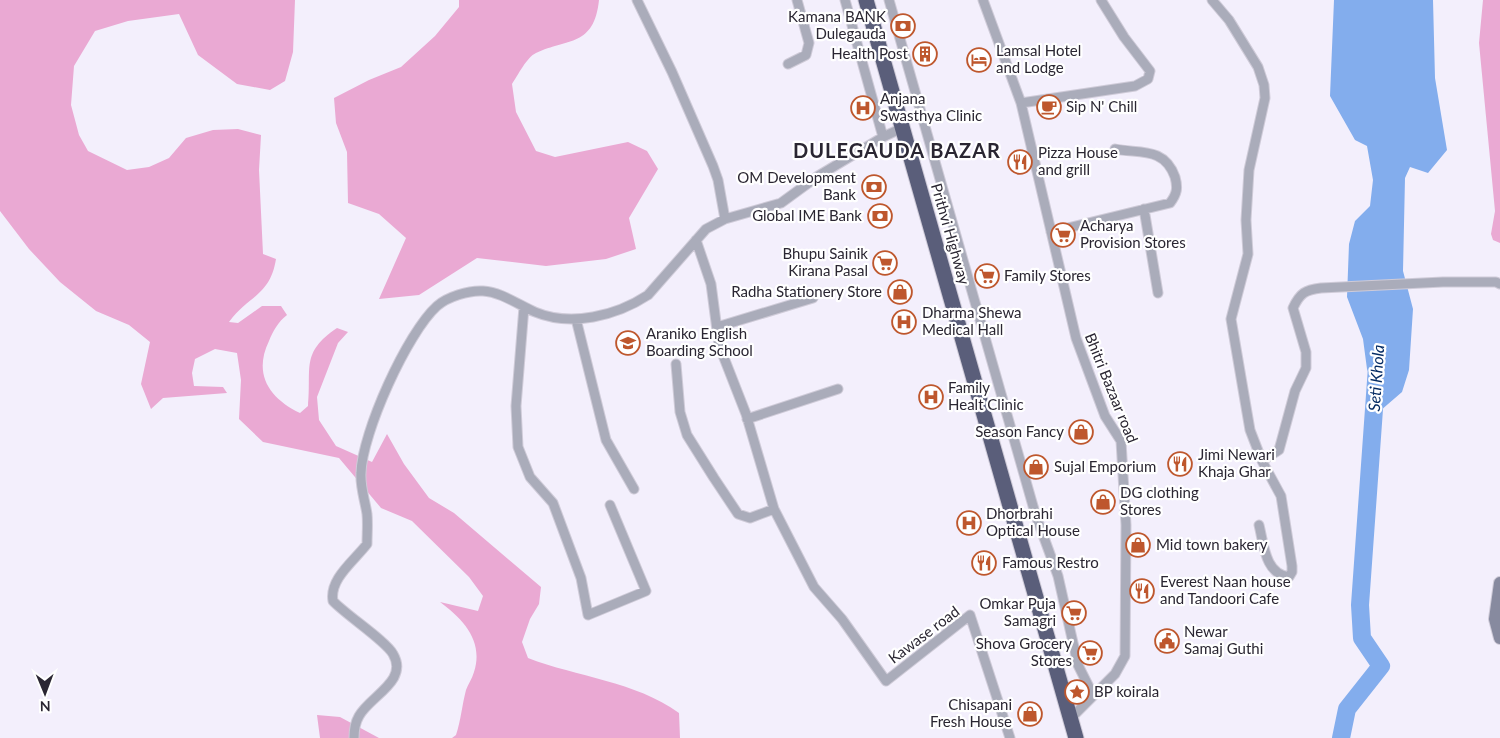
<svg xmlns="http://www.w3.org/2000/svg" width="1500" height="738" font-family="Lato,sans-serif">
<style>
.green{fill:#eaa9d3}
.water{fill:#83aded}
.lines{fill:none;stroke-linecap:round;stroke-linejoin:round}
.river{stroke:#83aded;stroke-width:18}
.street-casing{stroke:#cfcbd8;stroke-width:11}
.secondary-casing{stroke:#cfcbd8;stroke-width:14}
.highway-casing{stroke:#cfcbd8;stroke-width:17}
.street{stroke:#aaacba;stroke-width:9}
.secondary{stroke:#878a9f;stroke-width:12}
.highway{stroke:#5a5e7a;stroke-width:15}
.labels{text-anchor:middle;stroke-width:4.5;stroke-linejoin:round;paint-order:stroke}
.poi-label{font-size:15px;fill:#2a2632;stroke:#fff;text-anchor:start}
.street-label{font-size:15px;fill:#2a2632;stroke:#fff}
.water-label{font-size:16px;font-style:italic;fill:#042b63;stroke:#fff}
.district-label{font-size:20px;font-weight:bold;letter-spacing:1px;fill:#2a2632;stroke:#fff}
</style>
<rect width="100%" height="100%" fill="#f3effc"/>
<!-- green -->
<path class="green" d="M 0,0 L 295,0 L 293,52 L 285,81 L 270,90 L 237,84 L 198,55 L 179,14 L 128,21 L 95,31 L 74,66 L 71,105 L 79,135 L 88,151 L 127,170 L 149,167 L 169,158 L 186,138 L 213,130 L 238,129 L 261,135 L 259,170 L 263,254 L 276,259 C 270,296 249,295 229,322 L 238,323 L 262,306 L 281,306 L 287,315 C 278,322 273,331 269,341 C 253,374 269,398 300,413 L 308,406 C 312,368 300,353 337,328 L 348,332 L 338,343 L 317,397 L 319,420 L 336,446 L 372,462 L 387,434 L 404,464 L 429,498 L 454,513 L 541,587 L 539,604 L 530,619 L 522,642 L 528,658 C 577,677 635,681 679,713 L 680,738 L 452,738 L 456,735 C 461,720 462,705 466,690 C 468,684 472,679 474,672 C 484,641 463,619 440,602 L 478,611 L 483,596 L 469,577 L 412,521 L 381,508 L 339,458 L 263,442 L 239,419 L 241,380 L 237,353 L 215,349 L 195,359 L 192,373 L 194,386 L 223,387 L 227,393 L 163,398 L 151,409 L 141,384 L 150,342 L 129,325 L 96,311 L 60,282 L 29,249 L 0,211 Z
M 459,0 L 599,0 C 594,47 568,38 536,53 C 527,57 518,75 512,84 L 516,112 L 536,151 L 555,157 L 628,142 L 647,151 L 658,169 L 629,218 L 636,249 L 606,259 L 546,266 L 477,258 L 419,295 L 379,299 L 406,238 L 379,214 L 348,203 L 347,152 L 336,123 L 334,98 L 369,80 L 401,67 L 435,36 L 459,7 Z
M 1483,0 L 1500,0 L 1500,243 L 1493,240 L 1491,234 L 1495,211 L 1479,43 Z
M 317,715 L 340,717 L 379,738 L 320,738 Z"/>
<!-- water -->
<path class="water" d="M 1334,0 L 1433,0 L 1435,78 L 1447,150 L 1428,173 L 1410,167 L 1405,178 L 1403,271 L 1413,309 L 1409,370 L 1402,392 L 1373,417 L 1375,390 L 1367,369 L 1363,339 L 1347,297 L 1349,244 L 1355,221 L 1370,206 L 1373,180 L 1367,146 L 1355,140 L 1330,96 Z"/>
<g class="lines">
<!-- river -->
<path class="river" d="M 1341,738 L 1347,709 L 1381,666 L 1362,638 L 1360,605 L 1377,367"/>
<!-- street casing -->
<g class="street-casing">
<path id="street" d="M 637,0 L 672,72 L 713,166 L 718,180 L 725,219
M 845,0 L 883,137
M 889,0 L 1035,513 L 1058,576 L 1078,665 L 1093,695
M 983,0 L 1021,103 L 1076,338 L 1105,416 L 1121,441 L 1126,525 L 1125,656 L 1115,674 L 1071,718
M 1212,0 L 1229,20 L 1258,67 L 1264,85 L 1265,98 L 1249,170 L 1246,220 L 1248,254 L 1231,319 L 1250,430 L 1262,461 L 1279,450 L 1295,391 L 1306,368 L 1306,352 L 1293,308 C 1300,293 1305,290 1321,288 L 1443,282 L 1496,282 L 1500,284
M 788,64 L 806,55 L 809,43 L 797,0
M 1021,103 L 1135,86 L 1148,79 L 1150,71 L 1124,37 L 1101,0
M 1144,209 L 1158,293
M 1051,232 L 1170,203 C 1177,194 1178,188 1175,177 C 1164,146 1138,154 1115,149
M 696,240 L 711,284 L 719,345 L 746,414 L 774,509 L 814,587 L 842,619 L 886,681 L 970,615 L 1010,738
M 524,307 L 516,406 L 518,447 L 530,477 L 553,503 L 581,578 L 588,615 L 646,591 L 610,505
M 576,319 L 606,440 L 634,489
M 717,327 L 813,298
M 676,364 L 680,412 L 687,435 L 714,478 L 738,514 L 750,518 L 774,509
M 747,419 L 838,389
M 1259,525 C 1264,545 1265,574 1289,577 L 1292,572 L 1292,566 L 1281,496 L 1262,461
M 354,738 C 354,730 355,723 359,716 C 370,696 409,681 393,654 C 386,641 346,615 333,601 C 329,579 354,561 367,544 C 367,534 368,524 367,514 C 365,500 360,487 361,473 C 362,433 407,333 437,306 C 447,297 469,290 483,291 C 501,292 519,305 535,312 C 571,327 616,316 648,295 L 706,229 L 725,219 L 781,203 L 818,176 L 883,137 L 902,128"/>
</g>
<!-- secondary casing -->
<g class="secondary-casing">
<path id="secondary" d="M 1500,583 L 1495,619 L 1500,638"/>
</g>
<!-- highway casing -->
<g class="highway-casing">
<path id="highway" d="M 866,0 L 1076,738"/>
</g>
<!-- street -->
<use href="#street" class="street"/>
<!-- secondary -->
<use href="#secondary" class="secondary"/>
<!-- highway -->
<use href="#highway" class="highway"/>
</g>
<!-- icons -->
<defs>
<g id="bank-ring" transform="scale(1.25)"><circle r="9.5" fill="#fff" stroke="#be572d" stroke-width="1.5"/><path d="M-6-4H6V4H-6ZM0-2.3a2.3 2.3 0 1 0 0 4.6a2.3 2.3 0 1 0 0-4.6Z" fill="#be572d"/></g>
<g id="building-ring" transform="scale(1.25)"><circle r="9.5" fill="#fff" stroke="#be572d" stroke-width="1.5"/><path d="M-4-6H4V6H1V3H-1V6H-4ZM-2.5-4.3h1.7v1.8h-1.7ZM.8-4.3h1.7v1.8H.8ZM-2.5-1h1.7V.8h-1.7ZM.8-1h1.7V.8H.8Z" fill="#be572d"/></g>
<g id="hotel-ring" transform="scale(1.25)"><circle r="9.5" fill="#fff" stroke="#be572d" stroke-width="1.5"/><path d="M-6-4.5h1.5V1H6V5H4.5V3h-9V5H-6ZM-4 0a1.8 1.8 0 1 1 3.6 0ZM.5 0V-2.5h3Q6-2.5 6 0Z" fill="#be572d"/></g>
<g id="cafe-ring" transform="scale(1.25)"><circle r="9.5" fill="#fff" stroke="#be572d" stroke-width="1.5"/><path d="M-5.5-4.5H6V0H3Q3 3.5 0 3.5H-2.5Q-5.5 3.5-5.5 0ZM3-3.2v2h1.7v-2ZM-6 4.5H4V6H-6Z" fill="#be572d"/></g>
<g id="hospital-ring" transform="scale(1.25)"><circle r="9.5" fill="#fff" stroke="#be572d" stroke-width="1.5"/><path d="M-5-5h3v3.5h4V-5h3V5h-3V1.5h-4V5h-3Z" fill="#be572d"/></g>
<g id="restaurant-ring" transform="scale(1.25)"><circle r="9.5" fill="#fff" stroke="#be572d" stroke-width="1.5"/><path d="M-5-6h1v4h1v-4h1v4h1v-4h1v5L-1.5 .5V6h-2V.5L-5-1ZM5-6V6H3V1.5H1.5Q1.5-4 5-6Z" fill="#be572d"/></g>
<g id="supermarket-ring" transform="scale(1.25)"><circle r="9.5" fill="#fff" stroke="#be572d" stroke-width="1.5"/><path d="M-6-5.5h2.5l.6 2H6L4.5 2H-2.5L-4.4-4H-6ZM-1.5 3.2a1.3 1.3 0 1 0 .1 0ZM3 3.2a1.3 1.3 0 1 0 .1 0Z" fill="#be572d"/></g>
<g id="shop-ring" transform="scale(1.25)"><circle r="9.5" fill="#fff" stroke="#be572d" stroke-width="1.5"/><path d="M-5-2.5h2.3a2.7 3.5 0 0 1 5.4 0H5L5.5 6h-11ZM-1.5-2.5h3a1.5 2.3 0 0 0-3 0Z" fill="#be572d"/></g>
<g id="school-ring" transform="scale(1.25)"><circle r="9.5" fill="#fff" stroke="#be572d" stroke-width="1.5"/><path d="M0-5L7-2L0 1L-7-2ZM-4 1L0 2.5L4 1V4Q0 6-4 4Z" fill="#be572d"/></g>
<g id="civic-ring" transform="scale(1.25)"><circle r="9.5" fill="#fff" stroke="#be572d" stroke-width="1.5"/><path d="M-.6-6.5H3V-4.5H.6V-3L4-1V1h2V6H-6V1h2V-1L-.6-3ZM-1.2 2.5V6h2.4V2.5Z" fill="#be572d"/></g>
<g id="sight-ring" transform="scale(1.25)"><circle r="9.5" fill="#fff" stroke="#be572d" stroke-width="1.5"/><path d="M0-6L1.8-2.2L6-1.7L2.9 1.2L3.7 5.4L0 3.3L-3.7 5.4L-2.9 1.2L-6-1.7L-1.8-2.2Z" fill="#be572d"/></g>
</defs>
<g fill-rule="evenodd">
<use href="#bank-ring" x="903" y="26"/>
<use href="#building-ring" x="925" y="54"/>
<use href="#hotel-ring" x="979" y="60"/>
<use href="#cafe-ring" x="1049" y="107"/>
<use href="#hospital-ring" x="863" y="108"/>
<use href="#restaurant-ring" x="1020" y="162"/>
<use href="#bank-ring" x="874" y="187"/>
<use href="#bank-ring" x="880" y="216"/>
<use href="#supermarket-ring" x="1063" y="235"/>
<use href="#supermarket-ring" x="885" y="263"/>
<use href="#supermarket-ring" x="987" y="276"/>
<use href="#shop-ring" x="900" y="292"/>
<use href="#hospital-ring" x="904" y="322"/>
<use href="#school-ring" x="628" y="343"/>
<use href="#hospital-ring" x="931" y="397"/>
<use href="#shop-ring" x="1081" y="432"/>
<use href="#restaurant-ring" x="1180" y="464"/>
<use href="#shop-ring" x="1036" y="467"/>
<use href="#shop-ring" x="1103" y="502"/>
<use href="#hospital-ring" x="969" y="523"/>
<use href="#shop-ring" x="1138" y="545"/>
<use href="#restaurant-ring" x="984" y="563"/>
<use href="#restaurant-ring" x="1142" y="591"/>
<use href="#supermarket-ring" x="1074" y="613"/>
<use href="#civic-ring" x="1167" y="641"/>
<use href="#supermarket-ring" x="1090" y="653"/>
<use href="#sight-ring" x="1077" y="692"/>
<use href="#shop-ring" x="1030" y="714"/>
</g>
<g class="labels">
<!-- poi labels -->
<g class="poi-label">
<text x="886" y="22" text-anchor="end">Kamana BANK<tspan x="886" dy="17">Dulegauda</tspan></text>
<text x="996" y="56">Lamsal Hotel<tspan x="996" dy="17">and Lodge</tspan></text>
<text x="908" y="59" text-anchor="end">Health Post</text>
<text x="880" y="104">Anjana<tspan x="880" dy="17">Swasthya Clinic</tspan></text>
<text x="1066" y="112">Sip N' Chill</text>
<text x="1038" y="158">Pizza House<tspan x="1038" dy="17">and grill</tspan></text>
<text x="856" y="183" text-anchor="end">OM Development<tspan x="856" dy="17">Bank</tspan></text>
<text x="862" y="221" text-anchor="end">Global IME Bank</text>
<text x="1080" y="231">Acharya<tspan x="1080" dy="17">Provision Stores</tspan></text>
<text x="868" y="259" text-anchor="end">Bhupu Sainik<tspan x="868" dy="17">Kirana Pasal</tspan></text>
<text x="1004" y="281">Family Stores</text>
<text x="882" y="297" text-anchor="end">Radha Stationery Store</text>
<text x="922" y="318">Dharma Shewa<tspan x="922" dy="17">Medical Hall</tspan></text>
<text x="646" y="339">Araniko English<tspan x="646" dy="17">Boarding School</tspan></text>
<text x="948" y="393">Family<tspan x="948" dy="17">Healt Clinic</tspan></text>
<text x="1064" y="437" text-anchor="end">Season Fancy</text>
<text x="1198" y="460">Jimi Newari<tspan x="1198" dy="17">Khaja Ghar</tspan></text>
<text x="1054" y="472">Sujal Emporium</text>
<text x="1120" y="498">DG clothing<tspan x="1120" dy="17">Stores</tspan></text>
<text x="986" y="519">Dhorbrahi<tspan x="986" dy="17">Optical House</tspan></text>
<text x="1156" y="550">Mid town bakery</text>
<text x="1002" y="568">Famous Restro</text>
<text x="1160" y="587">Everest Naan house<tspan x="1160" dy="17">and Tandoori Cafe</tspan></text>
<text x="1056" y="609" text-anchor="end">Omkar Puja<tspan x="1056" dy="17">Samagri</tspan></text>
<text x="1184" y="637">Newar<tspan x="1184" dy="17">Samaj Guthi</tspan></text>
<text x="1072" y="649" text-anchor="end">Shova Grocery<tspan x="1072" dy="17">Stores</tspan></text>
<text x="1094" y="697">BP koirala</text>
<text x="1012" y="710" text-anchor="end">Chisapani<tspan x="1012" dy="17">Fresh House</tspan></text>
</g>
<!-- street labels -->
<g class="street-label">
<text transform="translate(950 234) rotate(74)" y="5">Prithvi Highway</text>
<text transform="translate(1111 388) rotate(68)" y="5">Bhitri Bazaar road</text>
<text transform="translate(924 635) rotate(-37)" y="5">Kawase road</text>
</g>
<!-- water labels -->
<g class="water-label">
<text transform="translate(1376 378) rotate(-86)" y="6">Seti Khola</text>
</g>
<!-- district labels -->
<g class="district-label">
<text x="897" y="158">DULEGAUDA BAZAR</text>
</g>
</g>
<!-- north arrow -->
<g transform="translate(45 693) rotate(179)" stroke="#ffffff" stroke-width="4" paint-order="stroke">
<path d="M0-4L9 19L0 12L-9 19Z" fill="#2a2632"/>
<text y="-8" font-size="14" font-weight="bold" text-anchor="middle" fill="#2a2632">N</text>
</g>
</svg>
